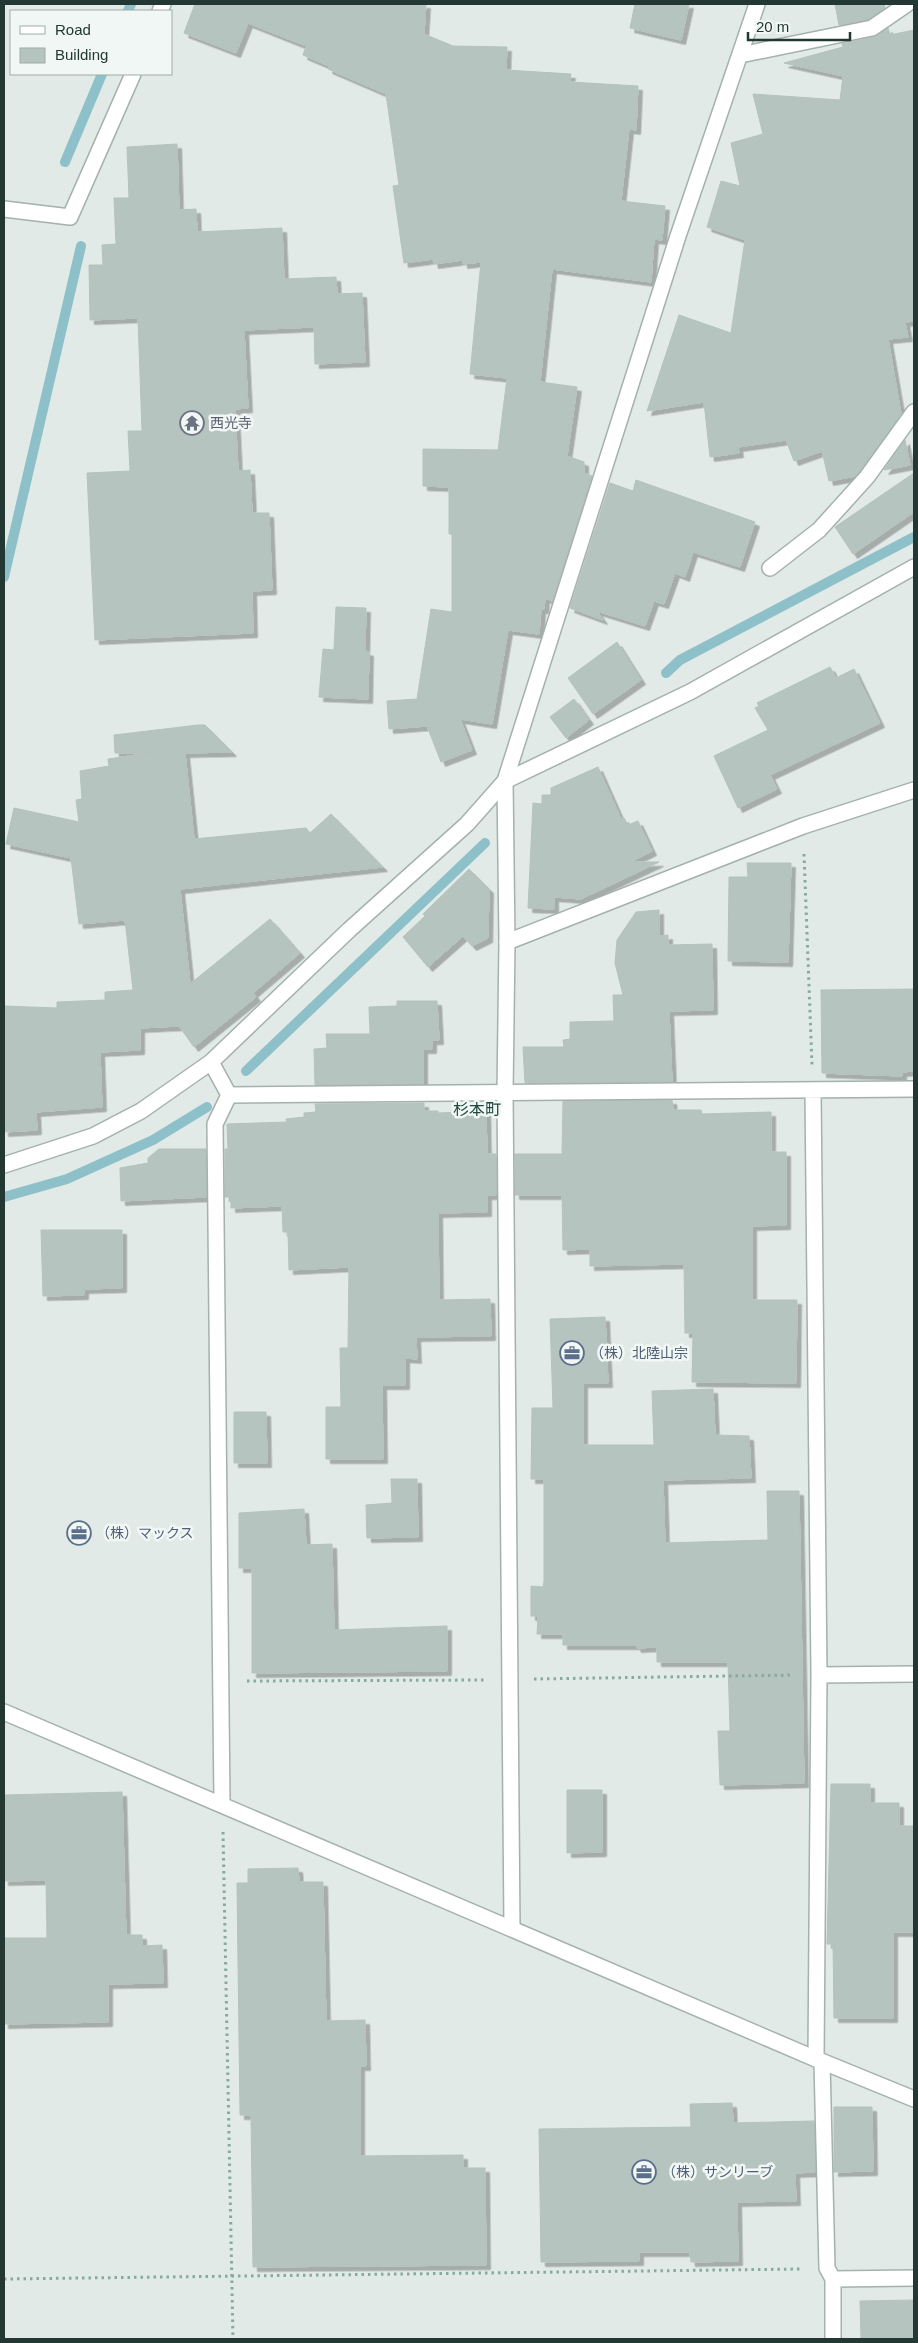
<svg xmlns="http://www.w3.org/2000/svg" width="918" height="2343" font-family="Arial,'Noto Sans JP',sans-serif">
<style>
.lines{fill:none;stroke-linecap:round;stroke-linejoin:round}
.stream{stroke:#8ec0c9;stroke-width:10}
.building{fill:#b6c4bf;stroke:#b4c2bc;filter:url(#shadow)}
.service-casing{stroke:#a4b1ad;stroke-width:18}
.minor-casing{stroke:#a4b1ad;stroke-width:18}
.tertiary-casing{stroke:#a4b1ad;stroke-width:18}
.path{stroke:#85aa9e;stroke-width:3;stroke-dasharray:2.5 4;stroke-linecap:butt}
.service{stroke:#fff;stroke-width:15}
.minor{stroke:#fff;stroke-width:15}
.tertiary{stroke:#fff;stroke-width:15}
.labels{text-anchor:middle;stroke-width:5;stroke-linejoin:round;paint-order:stroke}
.worship-label{font-size:14px;fill:#5b616d;stroke:#f1f7f4;text-anchor:start}
.service-label{font-size:14px;fill:#4e5e75;stroke:#f1f7f4;text-anchor:start}
.quarter-label{font-size:16px;fill:#21483f;stroke:#f1f7f4}
</style>
<defs>
<filter id="shadow"><feDropShadow dx="4.5" dy="4.5" stdDeviation="0" flood-color="#0004"/></filter>
</defs>
<rect width="100%" height="100%" fill="#e1eae6"/>
<g class="lines">
<!-- stream -->
<path class="stream" d="M 128,11 L 131,4
M 65,162 L 102,74
M 4,577 L 81,246
M 666,673 L 680,660 L 914,537
M 246,1071 L 485,843
M 4,1197 L 67,1179 L 153,1140 L 207,1107"/>
</g>
<!-- building -->
<path class="building" d="M 195,4 L 426,4 L 424,34 L 453,46 L 507,47 L 506,70 L 571,74 L 570,82 L 638,86 L 636,130 L 629,129 L 621,201 L 665,206 L 662,240 L 654,239 L 651,282 L 552,269 L 540,382 L 577,387 L 567,456 L 584,462 L 584,473 L 592,476 L 552,601 L 545,598 L 544,609 L 541,609 L 539,634 L 508,630 L 492,724 L 460,719 L 472,750 L 441,762 L 427,726 L 389,729 L 387,701 L 417,699 L 431,609 L 452,612 L 452,534 L 449,534 L 449,487 L 423,486 L 423,449 L 498,450 L 507,378 L 470,374 L 481,262 L 463,264 L 463,260 L 434,264 L 433,259 L 404,263 L 393,186 L 399,185 L 386,94 L 328,69 L 329,66 L 303,55 L 306,46 L 248,23 L 236,53 L 184,33 Z
M 635,4 L 689,4 L 681,40 L 630,28 Z
M 835,4 L 884,4 L 885,8 L 868,19 L 839,25 Z
M 888,28 L 890,35 L 914,30 L 914,321 L 905,322 L 908,337 L 888,339 L 901,414 L 856,476 L 829,481 L 822,451 L 794,461 L 786,440 L 738,447 L 739,453 L 710,457 L 704,402 L 647,411 L 679,315 L 731,333 L 745,240 L 707,227 L 721,181 L 740,186 L 731,143 L 763,134 L 753,94 L 840,100 L 843,76 L 784,63 L 843,47 L 842,44 L 874,37 Z
M 177,144 L 179,210 L 196,209 L 197,232 L 282,228 L 284,279 L 336,277 L 337,294 L 362,293 L 365,362 L 315,364 L 314,327 L 244,330 L 248,408 L 235,409 L 238,471 L 250,470 L 252,513 L 269,513 L 272,590 L 252,591 L 253,633 L 95,640 L 87,473 L 130,471 L 128,431 L 142,431 L 138,318 L 90,320 L 89,265 L 103,265 L 102,245 L 116,244 L 114,198 L 129,198 L 127,147 Z
M 905,440 L 910,465 L 884,470 Z
M 914,473 L 914,512 L 853,554 L 835,527 Z
M 636,480 L 755,522 L 740,567 L 693,552 L 685,577 L 675,573 L 664,604 L 654,601 L 645,626 L 597,611 L 603,620 L 570,608 L 610,483 L 633,491 Z
M 336,607 L 366,608 L 365,651 L 369,652 L 368,699 L 319,697 L 323,649 L 334,650 Z
M 617,642 L 641,680 L 593,714 L 568,678 Z
M 830,667 L 836,678 L 854,669 L 880,723 L 770,775 L 777,789 L 738,808 L 714,756 L 768,730 L 755,708 L 759,706 L 757,703 Z
M 574,699 L 589,720 L 566,738 L 550,717 Z
M 198,725 L 205,725 L 232,752 L 185,753 L 194,839 L 306,828 L 310,833 L 331,814 L 383,867 L 180,889 L 190,984 L 270,919 L 300,953 L 253,993 L 256,997 L 194,1047 L 179,1026 L 140,1028 L 140,1050 L 100,1052 L 102,1107 L 36,1112 L 37,1130 L 4,1132 L 4,1006 L 57,1008 L 57,1002 L 105,1000 L 105,992 L 133,990 L 125,920 L 79,924 L 71,858 L 6,844 L 14,808 L 79,822 L 76,800 L 82,799 L 80,771 L 109,766 L 108,759 L 151,753 L 115,753 L 114,735 Z
M 598,767 L 621,819 L 624,818 L 628,825 L 638,821 L 652,851 L 630,862 L 659,862 L 581,899 L 554,897 L 554,909 L 528,908 L 533,803 L 542,804 L 542,795 L 551,795 L 551,788 Z
M 747,863 L 791,863 L 788,962 L 728,961 L 729,877 L 748,877 Z
M 469,869 L 489,889 L 488,938 L 472,946 L 463,936 L 428,967 L 403,937 L 425,916 L 423,914 Z
M 659,910 L 659,936 L 668,935 L 668,945 L 712,944 L 713,1010 L 669,1011 L 672,1082 L 525,1083 L 523,1047 L 564,1047 L 563,1040 L 570,1039 L 570,1022 L 614,1021 L 613,995 L 623,995 L 615,963 L 617,940 L 636,912 Z
M 914,989 L 914,1071 L 902,1072 L 902,1076 L 822,1073 L 821,990 Z
M 397,1001 L 437,1001 L 439,1040 L 432,1040 L 432,1049 L 423,1049 L 423,1084 L 315,1085 L 314,1049 L 327,1048 L 326,1034 L 370,1034 L 369,1007 L 397,1006 Z
M 672,1100 L 673,1110 L 701,1110 L 702,1114 L 771,1112 L 771,1152 L 786,1152 L 786,1225 L 752,1226 L 752,1300 L 797,1300 L 796,1383 L 692,1382 L 693,1333 L 685,1333 L 684,1264 L 590,1266 L 590,1249 L 563,1250 L 562,1195 L 515,1195 L 515,1154 L 562,1154 L 563,1101 Z
M 424,1103 L 424,1111 L 438,1111 L 438,1113 L 486,1111 L 487,1154 L 496,1154 L 496,1195 L 487,1195 L 487,1212 L 438,1213 L 439,1300 L 490,1299 L 491,1336 L 416,1337 L 417,1359 L 405,1358 L 405,1385 L 382,1385 L 383,1459 L 326,1459 L 326,1407 L 341,1407 L 340,1348 L 348,1348 L 349,1267 L 289,1270 L 288,1232 L 283,1232 L 282,1206 L 231,1208 L 231,1197 L 225,1197 L 225,1149 L 228,1149 L 227,1124 L 287,1122 L 286,1119 L 304,1117 L 304,1113 L 316,1112 L 315,1104 Z
M 159,1149 L 206,1149 L 206,1197 L 121,1201 L 120,1168 L 148,1163 L 148,1158 Z
M 41,1230 L 122,1230 L 122,1288 L 84,1289 L 84,1295 L 43,1296 Z
M 605,1317 L 608,1383 L 583,1383 L 583,1445 L 654,1445 L 652,1391 L 713,1389 L 715,1435 L 749,1436 L 751,1478 L 663,1480 L 665,1543 L 768,1540 L 767,1491 L 799,1491 L 804,1783 L 720,1785 L 718,1731 L 730,1731 L 728,1662 L 657,1662 L 657,1647 L 637,1648 L 636,1645 L 563,1645 L 563,1634 L 537,1634 L 538,1616 L 531,1616 L 531,1586 L 543,1587 L 544,1582 L 544,1479 L 531,1479 L 532,1408 L 553,1408 L 550,1319 Z
M 234,1412 L 266,1412 L 267,1463 L 234,1463 Z
M 391,1479 L 417,1479 L 418,1537 L 367,1538 L 366,1505 L 392,1503 Z
M 304,1509 L 306,1545 L 332,1544 L 334,1630 L 447,1626 L 447,1671 L 252,1673 L 252,1568 L 239,1568 L 239,1513 Z
M 831,1784 L 870,1784 L 870,1803 L 899,1803 L 899,1826 L 914,1826 L 914,1932 L 893,1932 L 893,2018 L 834,2018 L 833,1944 L 827,1944 Z
M 567,1790 L 602,1790 L 602,1852 L 567,1853 Z
M 122,1792 L 126,1935 L 142,1935 L 142,1946 L 162,1945 L 163,1983 L 108,1984 L 108,2022 L 4,2024 L 4,1938 L 47,1938 L 46,1880 L 4,1881 L 4,1795 Z
M 298,1868 L 299,1882 L 323,1882 L 326,2021 L 365,2020 L 366,2066 L 360,2066 L 360,2156 L 463,2155 L 463,2168 L 485,2168 L 486,2265 L 253,2267 L 251,2115 L 240,2115 L 237,1883 L 248,1883 L 248,1869 Z
M 732,2103 L 733,2123 L 814,2121 L 815,2172 L 795,2173 L 796,2201 L 737,2202 L 738,2261 L 691,2262 L 690,2252 L 639,2252 L 639,2261 L 541,2262 L 539,2129 L 691,2127 L 690,2104 Z
M 834,2107 L 872,2107 L 873,2171 L 834,2172 Z
M 914,2300 L 914,2339 L 861,2339 L 860,2301 Z"/>
<g class="lines">
<!-- service casing -->
<g class="service-casing">
<path id="service" d="M 222,1804 L 215,1124 L 229,1095"/>
</g>
<!-- minor casing -->
<g class="minor-casing">
<path id="minor" d="M 160,11 L 163,4
M 740,55 L 872,28 L 907,4
M 4,209 L 70,217 L 133,74
M 770,568 L 819,530 L 867,477 L 914,412
M 507,942 L 803,826 L 914,790
M 211,1062 L 229,1095 L 914,1089
M 813,1091 L 819,1675 L 816,2059
M 4,1165 L 93,1136 L 141,1111 L 211,1062 L 349,930 L 467,824 L 505,781 L 690,692 L 914,567
M 819,1675 L 914,1674
M 822,2062 L 827,2268 L 833,2279 L 833,2339
M 833,2279 L 914,2278"/>
</g>
<!-- tertiary casing -->
<g class="tertiary-casing">
<path id="tertiary" d="M 4,1712 L 816,2059 L 914,2099
M 512,1929 L 505,1093 L 507,942 L 505,781 L 678,236 L 757,4"/>
</g>
<!-- path -->
<path class="path" d="M 804,854 L 812,1065
M 534,1679 L 793,1675
M 247,1681 L 486,1680
M 223,1832 L 233,2339
M 4,2279 L 801,2269"/>
<!-- service -->
<use href="#service" class="service"/>
<!-- minor -->
<use href="#minor" class="minor"/>
<!-- tertiary -->
<use href="#tertiary" class="tertiary"/>
</g>
<!-- icons -->
<defs>
<g id="temple-ring" transform="scale(1.25)"><circle r="9.5" fill="#f1f7f4" stroke="#6b7280" stroke-width="1.5"/><path d="M0-6L5-2H3V0L6.5 2.5H4V6H1.5V3h-3V6H-4V2.5H-6.5L-3 0V-2H-5Z" fill="#6b7280"/></g>
<g id="office-ring" transform="scale(1.25)"><circle r="9.5" fill="#f1f7f4" stroke="#5c6f8a" stroke-width="1.5"/><path d="M-6-3h4V-5.5h4V-3h4V5H-6ZM-1-4.5V-3h2v-1.5ZM-6 0V1H6V0Z" fill="#5c6f8a"/></g>
</defs>
<g fill-rule="evenodd">
<use href="#temple-ring" x="192" y="423"/>
<use href="#office-ring" x="572" y="1353"/>
<use href="#office-ring" x="79" y="1533"/>
<use href="#office-ring" x="644" y="2172"/>
</g>
<g class="labels">
<!-- worship labels -->
<g class="worship-label">
<text x="210" y="428">西光寺</text>
</g>
<!-- service labels -->
<g class="service-label">
<text x="590" y="1358">（株）北陸山宗</text>
<text x="96" y="1538">（株）マックス</text>
<text x="662" y="2177">（株）サンリーブ</text>
</g>
<!-- quarter labels -->
<g class="quarter-label">
<text x="477" y="1115">杉本町</text>
</g>
</g>
<!-- border -->
<rect width="918" height="2343" fill="none" stroke="#233833" stroke-width="10"/>
<!-- legend -->
<rect x="10" y="10" width="162" height="65" fill="#f1f7f4" stroke="#9faba7"/>
<rect x="20" y="26" width="25" height="8" fill="#ffffff" stroke="#9faba7"/>
<text x="55" y="35" font-size="15" fill="#233833">Road</text>
<rect x="20" y="48" width="25" height="15" fill="#b6c4bf" stroke="#9faba7"/>
<text x="55" y="60" font-size="15" fill="#233833">Building</text>
<!-- scale -->
<path d="M748 32v8h102v-8" fill="none" stroke="#233833" stroke-width="2.5"/>
<text x="756" y="32" font-size="15" fill="#233833" stroke="#f1f7f4" stroke-width="4" paint-order="stroke">20 m</text>
</svg>
